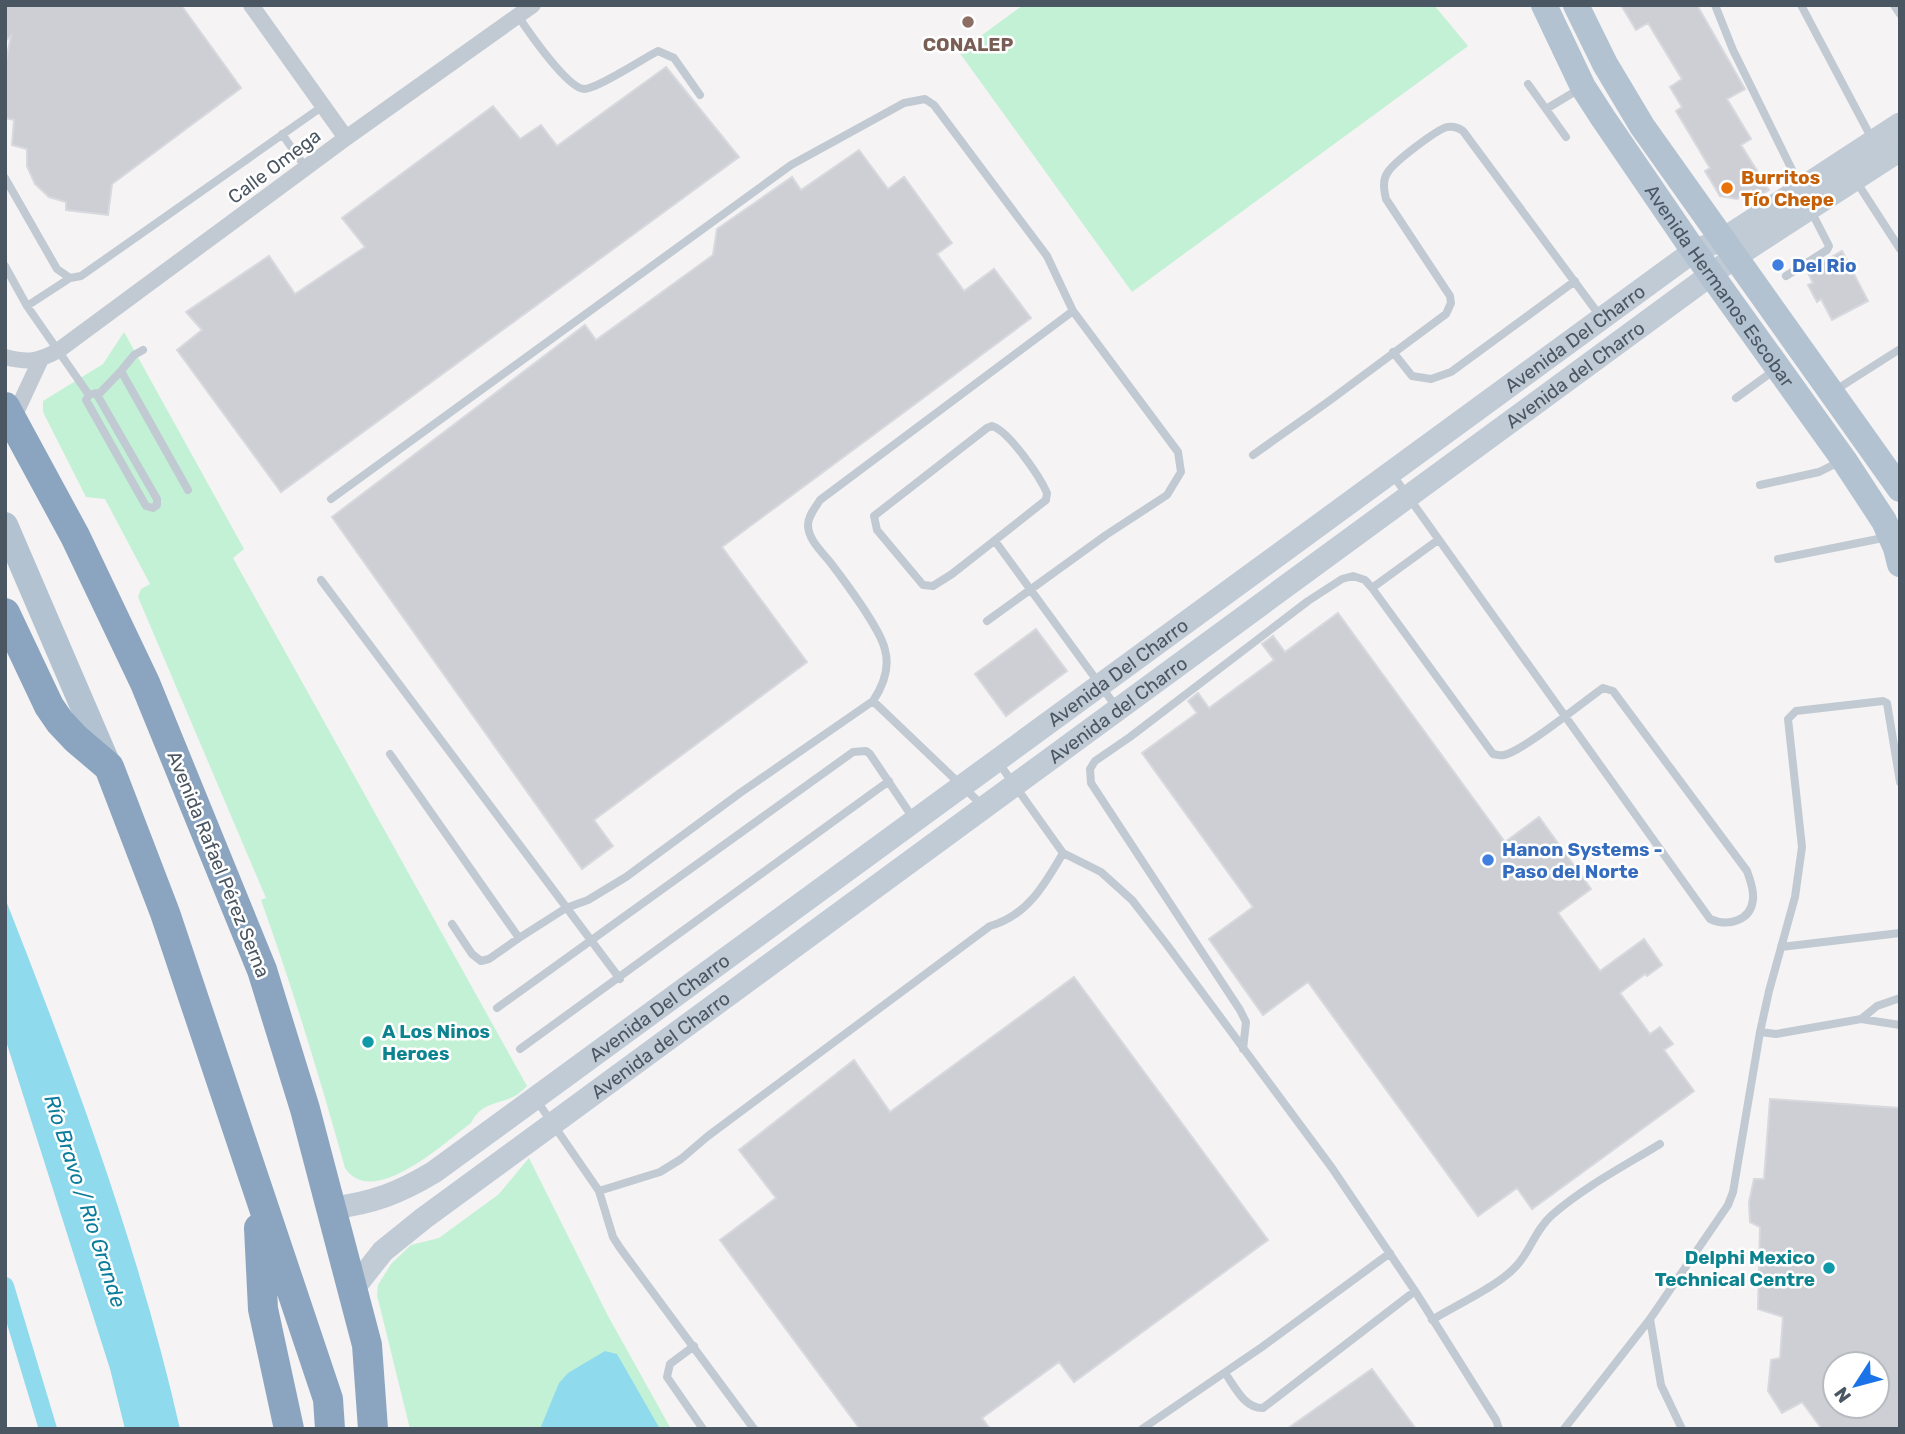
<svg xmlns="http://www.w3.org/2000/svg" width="1905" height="1434" font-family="Rubik,sans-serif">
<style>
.green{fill:#c3f1d5}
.water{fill:#90daee}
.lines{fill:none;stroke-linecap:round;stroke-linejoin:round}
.canal{stroke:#90daee;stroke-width:18}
.building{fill:#cdcfd5;stroke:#d7d9de;stroke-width:2;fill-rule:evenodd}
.lane{stroke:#c1cad2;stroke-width:8}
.street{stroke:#c1cad2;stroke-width:16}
.secondary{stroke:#c1cbd6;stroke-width:23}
.primary{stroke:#b3c2d1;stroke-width:26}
.highway{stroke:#8ba5c1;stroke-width:30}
.education-dot{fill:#8d6e63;stroke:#fff;stroke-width:2.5}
.food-dot{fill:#e8710a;stroke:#fff;stroke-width:2.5}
.shop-dot{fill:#3f7fe0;stroke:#fff;stroke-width:2.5}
.culture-dot{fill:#0f9aa8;stroke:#fff;stroke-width:2.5}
.labels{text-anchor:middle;stroke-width:5;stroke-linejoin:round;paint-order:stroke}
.education-label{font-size:19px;font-weight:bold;fill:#785e54;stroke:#fff}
.street-label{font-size:19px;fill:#4a5661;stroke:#fff}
.food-label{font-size:19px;font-weight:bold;fill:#c56008;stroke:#fff;text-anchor:start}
.shop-label{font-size:19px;font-weight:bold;fill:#366cbe;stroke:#fff;text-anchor:start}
.culture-label{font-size:19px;font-weight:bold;fill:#0d838f;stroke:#fff;text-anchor:start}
.water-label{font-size:21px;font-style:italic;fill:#0c7c9b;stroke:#fff}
</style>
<rect width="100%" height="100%" fill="#f5f3f3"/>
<!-- green -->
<path class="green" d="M 1023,5 L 1434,5 L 1468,46 L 1132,292 L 959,52 Z
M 124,332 L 244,549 L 233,558 L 527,1086 C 523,1090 518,1095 513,1097 C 495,1105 481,1103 471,1123 C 445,1142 373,1210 345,1168 C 320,1078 293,989 261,900 L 266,898 L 138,597 L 141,589 L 150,584 L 105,499 L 86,497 L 43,412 L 43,401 L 103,364 Z
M 529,1158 L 608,1316 L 671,1429 L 410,1429 L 377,1295 L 378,1285 L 391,1264 L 411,1245 L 439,1238 L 499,1194 Z"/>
<!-- water -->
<path class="water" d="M 5,898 C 73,1071 139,1248 180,1429 L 125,1429 L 110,1369 L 5,1038 Z
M 605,1351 L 617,1354 L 660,1429 L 540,1429 L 559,1383 L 568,1373 Z"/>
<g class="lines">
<!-- canal -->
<path class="canal" d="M 5,1286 L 48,1429"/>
</g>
<!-- building -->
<path class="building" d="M 5,5 L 181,5 L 241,88 L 112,184 L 108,215 L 66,210 L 66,202 L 49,197 L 35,184 L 27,166 L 27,149 L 12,145 L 14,120 L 5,118 L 5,66 L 11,36 L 5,41 Z
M 1621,5 L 1697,5 L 1745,89 L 1727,99 L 1751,139 L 1741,145 L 1769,190 L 1756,198 L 1751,190 L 1737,199 L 1720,196 L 1705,171 L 1710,168 L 1676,111 L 1682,107 L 1670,87 L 1682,79 L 1648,23 L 1636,30 Z
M 666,67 L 739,157 L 281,492 L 177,350 L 202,330 L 186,312 L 269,256 L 295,294 L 365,247 L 342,218 L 493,106 L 520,139 L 541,125 L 557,146 Z
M 859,150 L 888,189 L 904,177 L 952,243 L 937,254 L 964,291 L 994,269 L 1031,318 L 722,547 L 807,662 L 594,820 L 613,846 L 582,869 L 332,517 L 585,325 L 596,340 L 713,255 L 717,229 L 792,177 L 801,190 Z
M 1842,251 L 1868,301 L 1832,320 L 1821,299 L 1817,302 L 1808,285 L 1813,283 L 1807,271 Z
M 1338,613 L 1505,842 L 1539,817 L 1591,889 L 1558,913 L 1600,971 L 1644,939 L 1662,965 L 1647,976 L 1645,974 L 1620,993 L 1650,1034 L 1660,1027 L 1673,1044 L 1664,1050 L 1694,1091 L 1532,1209 L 1517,1188 L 1478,1216 L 1308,982 L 1263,1015 L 1209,939 L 1253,907 L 1142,753 L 1197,713 L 1188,701 L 1198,693 L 1209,708 L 1274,660 L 1262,644 L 1273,636 L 1285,652 Z
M 1036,629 L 1067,671 L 1006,716 L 975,674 Z
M 1074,977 L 1268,1240 L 1074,1382 L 1059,1362 L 982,1418 L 990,1429 L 860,1429 L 720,1240 L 776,1198 L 739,1150 L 854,1060 L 890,1112 Z
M 1770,1099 L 1900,1108 L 1900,1429 L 1822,1429 L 1802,1402 L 1782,1413 L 1768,1391 L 1771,1360 L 1780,1358 L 1783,1317 L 1758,1309 L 1760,1227 L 1750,1222 L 1749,1202 L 1754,1179 L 1764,1179 ZM 1835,1364 L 1877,1364 L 1877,1406 L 1835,1406 Z
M 1372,1369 L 1416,1429 L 1287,1429 Z"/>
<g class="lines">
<!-- lane -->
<path class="lane" d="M 1715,5 L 1733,50 L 1800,186
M 1801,5 L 1872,139
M 1894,5 L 1900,14
M 518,16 C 528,31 567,88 584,89 C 597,89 644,58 658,51 L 674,58 L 700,95
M 1528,84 L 1566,137
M 1546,109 L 1581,88
M 282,134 L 306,168
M 5,178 L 57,269 L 70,278 L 81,276 L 323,106
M 1856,181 L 1900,249
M 5,266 L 27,306 L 89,395
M 1786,276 L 1827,250 L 1829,246 L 1811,211
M 27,306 L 70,278
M 143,350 L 134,355 L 121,371 L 188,490
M 1393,352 L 1412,376 L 1431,379 L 1451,372 L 1575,281
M 1834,391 L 1900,349
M 96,393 L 157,499 L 157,505 L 153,508 L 146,506 L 86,400 L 89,395 Z
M 98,395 L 121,371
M 1736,398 L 1776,369
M 992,426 C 1009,431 1040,477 1047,493 L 1046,500 L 952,574 L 933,586 L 923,585 L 877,530 L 874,516 L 987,428 Z
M 1253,455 L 1329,401 L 1446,314 L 1451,303 L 1450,296 L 1386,199 C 1384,190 1382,180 1388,172 C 1394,162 1436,130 1447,127 C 1453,126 1459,128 1463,131 L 1600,316
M 1760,485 L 1819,472 L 1841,461
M 331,499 L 791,165 L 904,103 L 925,99 L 934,105 L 1047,256 L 1073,311 L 820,500 C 815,508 808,516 808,525 C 808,539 821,551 830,562 C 843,579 881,630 885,650 C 890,668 883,686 873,701 L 983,806
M 995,541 L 1117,708
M 1778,559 L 1888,537
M 321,580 L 620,979
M 1372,588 L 1438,540
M 987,621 L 1106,535 L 1167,495 L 1181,472 L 1178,452 L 1073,311
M 390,754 L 519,938 L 566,908 L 588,900 L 626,877 L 740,793 L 873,701
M 998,762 L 1063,853 L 1101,872 L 1132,900 L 1167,945 L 1332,1168 L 1415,1291 L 1496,1420 L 1499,1429
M 452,924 L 472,954 L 481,961 L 489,959 L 519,938
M 1781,947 L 1900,933
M 497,1008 L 853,752 L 866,751 L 870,754 L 913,818
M 1861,1019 L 1877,1006 L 1900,998
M 1760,1032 L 1769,991 L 1795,897 L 1802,847 L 1788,719 L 1796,711 L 1883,701 L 1887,703 L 1900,782
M 520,1049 L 889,781
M 1243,1049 L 1246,1022 L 1240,1010 L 1091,783 L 1090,769 L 1095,761 L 1130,737 L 1308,601 L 1342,579 L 1353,576 L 1365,580 L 1372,588 L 1493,754 C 1498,755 1499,756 1504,755 C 1523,751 1583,702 1603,688 L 1613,691 L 1747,871 C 1750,880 1754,889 1753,899 C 1751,921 1728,927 1710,919 L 1392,474
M 537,1101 L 599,1191 L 613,1237 L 620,1248 L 754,1429
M 599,1191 L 660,1172 L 681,1159 L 708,1136 L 990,926 C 1027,916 1045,884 1063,853
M 1650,1319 L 1661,1385 L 1682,1429
M 1432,1320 C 1456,1305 1501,1285 1518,1264 C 1531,1249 1536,1229 1552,1215 C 1584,1187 1624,1166 1660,1144
M 694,1346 L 670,1364 L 667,1377 L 703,1429
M 1225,1373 C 1235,1387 1244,1408 1263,1408 L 1415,1291
M 1142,1429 L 1262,1347 L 1390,1253
M 1564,1429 L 1650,1319 L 1728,1205 L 1733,1192 L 1760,1032 L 1776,1034 L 1861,1019 L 1900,1025"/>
<!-- street -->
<path class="street" d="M 251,5 L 346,138
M 5,357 C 29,363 37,362 59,350 L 346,138 L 533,5
M 12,421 L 40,361"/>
<!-- secondary -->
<g class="secondary">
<path id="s1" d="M 332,1208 C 373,1203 399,1193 434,1172 L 1694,251 L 1722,240 L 1900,124"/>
<path id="s2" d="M 353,1289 L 383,1251 L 424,1218 L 1735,257 L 1900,150"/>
</g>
<!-- primary -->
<g class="primary">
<path id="s3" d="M 1544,5 L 1583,87 L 1603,118 L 1687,241 L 1844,460 L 1884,521 L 1896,548 L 1900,564"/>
<path d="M 1576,5 L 1605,64 L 1642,126 L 1900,489"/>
<path d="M 5,525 L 109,767"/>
</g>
<!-- highway -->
<path class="highway" d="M 5,407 L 75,536 L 145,683 L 262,970 L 305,1109 L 367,1345 L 373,1429
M 5,613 L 49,706 L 60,722 L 76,739 L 109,767 L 165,913 L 328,1399 L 330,1429
M 259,1228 L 263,1309 L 289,1429"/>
</g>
<!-- markers -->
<circle class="education-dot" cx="968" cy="22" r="7"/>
<circle class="food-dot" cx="1727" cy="188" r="7"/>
<g class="shop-dot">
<circle cx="1778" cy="265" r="7"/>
<circle cx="1488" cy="860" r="7"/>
</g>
<g class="culture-dot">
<circle cx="368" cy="1042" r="7"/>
<circle cx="1829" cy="1268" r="7"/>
</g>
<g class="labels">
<!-- education labels -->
<g class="education-label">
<text x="968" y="51">CONALEP</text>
</g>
<!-- street labels -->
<g class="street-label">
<text transform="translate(274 166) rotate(-37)" y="7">Calle Omega</text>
<text dy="7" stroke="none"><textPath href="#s3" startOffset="332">Avenida Hermanos Escobar</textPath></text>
<text dy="7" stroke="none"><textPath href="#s1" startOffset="1522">Avenida Del Charro</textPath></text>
<text dy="7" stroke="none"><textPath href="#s2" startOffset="1528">Avenida del Charro</textPath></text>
<text dy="7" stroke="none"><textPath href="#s1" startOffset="956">Avenida Del Charro</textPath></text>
<text dy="7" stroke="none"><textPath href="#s2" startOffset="961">Avenida del Charro</textPath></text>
<text transform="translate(219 864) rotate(68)" y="7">Avenida Rafael Pérez Serna</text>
<text dy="7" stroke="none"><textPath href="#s1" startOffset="388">Avenida Del Charro</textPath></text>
<text dy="7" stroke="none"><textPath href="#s2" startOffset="394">Avenida del Charro</textPath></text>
</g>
<!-- food labels -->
<g class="food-label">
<text x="1741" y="184">Burritos<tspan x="1741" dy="22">Tío Chepe</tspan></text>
</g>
<!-- shop labels -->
<g class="shop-label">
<text x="1792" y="272">Del Rio</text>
<text x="1502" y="856">Hanon Systems -<tspan x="1502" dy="22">Paso del Norte</tspan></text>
</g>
<!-- culture labels -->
<g class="culture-label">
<text x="382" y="1038">A Los Ninos<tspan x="382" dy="22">Heroes</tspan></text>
<text x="1815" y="1264" text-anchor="end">Delphi Mexico<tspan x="1815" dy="22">Technical Centre</tspan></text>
</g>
<!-- water labels -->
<g class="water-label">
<text transform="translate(85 1201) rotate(72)" y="7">Río Bravo / Rio Grande</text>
</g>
</g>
<!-- border -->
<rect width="1905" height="1434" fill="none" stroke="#4a5661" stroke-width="14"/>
<!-- north arrow -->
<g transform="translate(1856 1385) rotate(234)"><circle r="33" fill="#ffffff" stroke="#b7bbc0" stroke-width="2"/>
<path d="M0-5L12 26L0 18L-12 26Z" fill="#1a73e8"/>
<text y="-10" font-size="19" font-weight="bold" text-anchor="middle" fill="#4a5661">N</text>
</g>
</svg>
